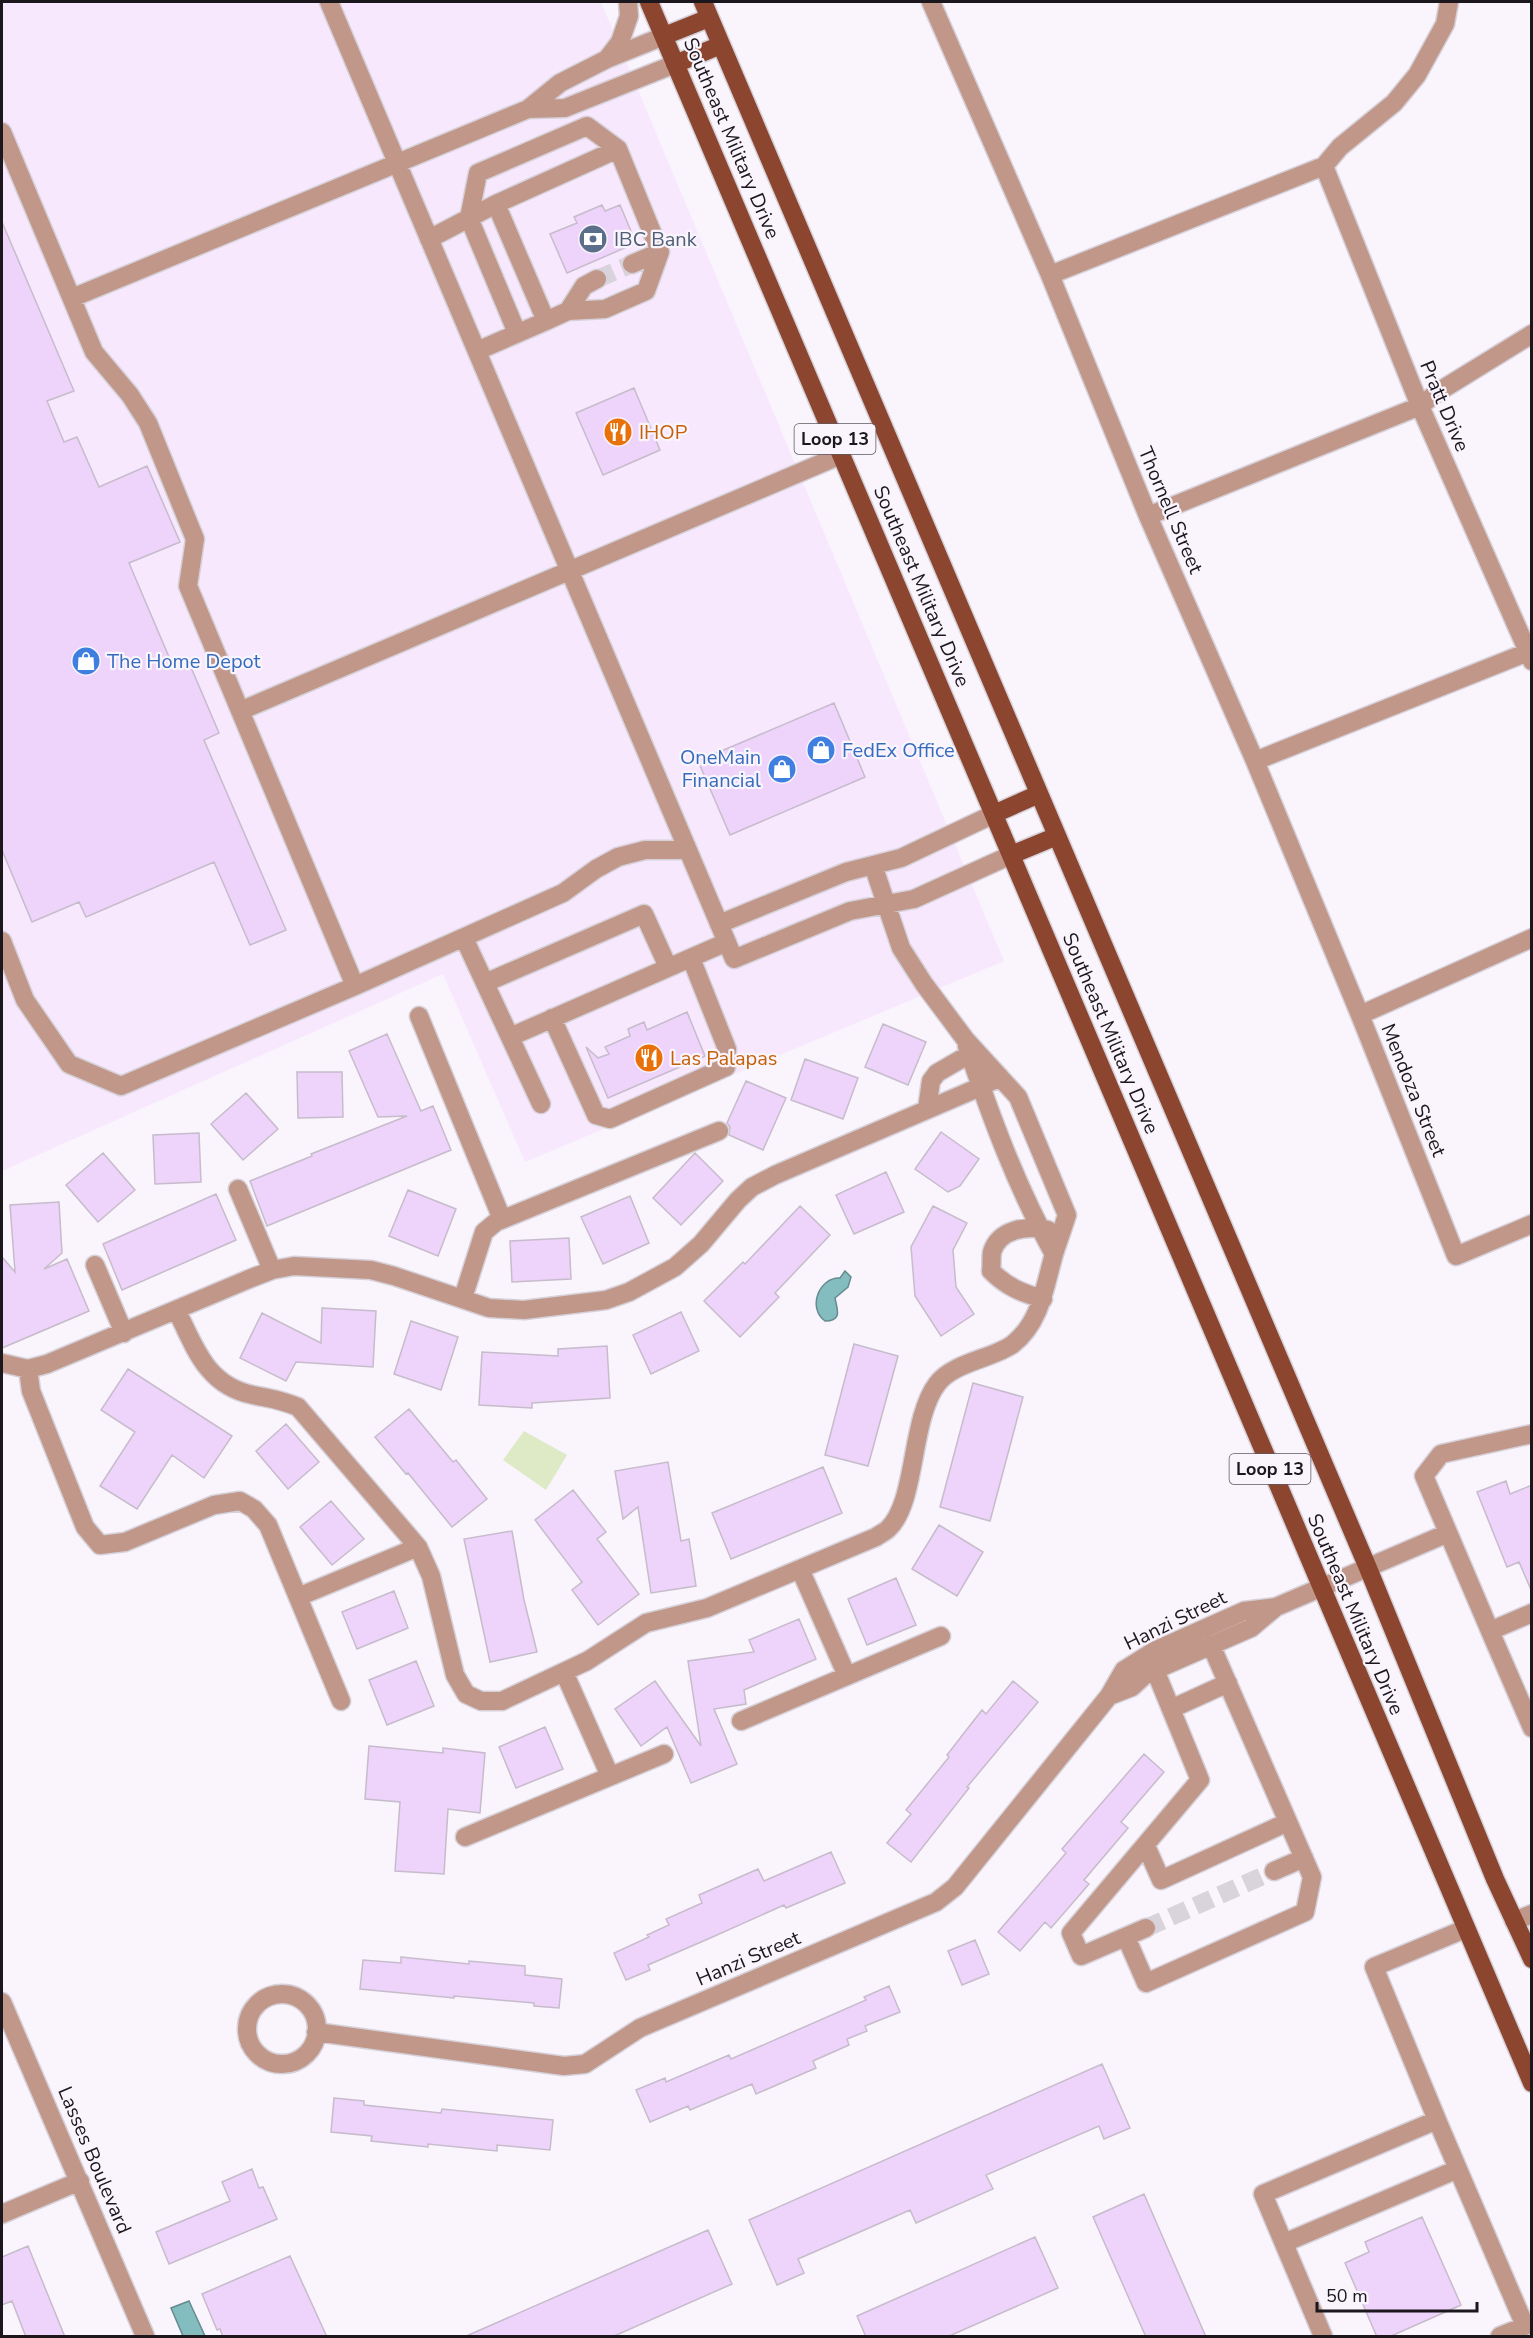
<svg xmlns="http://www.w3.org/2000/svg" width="1533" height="2338" font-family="'Nunito Sans',sans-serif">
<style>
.built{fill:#f7e8fe}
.green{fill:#deeac6}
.water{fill:#84bdbf;stroke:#648b8e;stroke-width:1.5}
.building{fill:#eed3fa;stroke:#c6bccb;stroke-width:1.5}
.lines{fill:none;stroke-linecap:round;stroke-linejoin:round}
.minor-tunnel{stroke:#d9d3db;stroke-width:18;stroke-dasharray:18 9;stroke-linecap:butt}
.minor-casing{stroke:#d6d1d9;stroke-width:21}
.major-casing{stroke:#d6d1d9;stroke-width:21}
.minor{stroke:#c09789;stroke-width:18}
.major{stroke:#8c462f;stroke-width:18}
.labels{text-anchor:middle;stroke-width:4.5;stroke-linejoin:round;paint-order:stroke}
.shield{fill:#faf4fd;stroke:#5e5960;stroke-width:1.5}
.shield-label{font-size:18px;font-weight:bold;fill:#1b171c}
.street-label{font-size:20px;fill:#1b171c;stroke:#faf4fd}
.service-label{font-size:20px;fill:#4e5e75;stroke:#faf4fd;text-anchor:start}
.food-label{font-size:20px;fill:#c56008;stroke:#faf4fd;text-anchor:start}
.shop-label{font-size:20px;fill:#366cbe;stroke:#faf4fd;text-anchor:start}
</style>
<rect width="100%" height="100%" fill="#faf4fd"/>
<!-- built -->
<path class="built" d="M 2,2 L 601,2 L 1004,961 L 525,1162 L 443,974 L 2,1171 Z"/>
<!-- green -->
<path class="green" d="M 524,1431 L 567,1455 L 546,1490 L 503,1460 Z"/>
<!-- water -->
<path class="water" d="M 845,1271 L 851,1277 L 848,1287 L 835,1298 C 837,1309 843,1321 825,1321 C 807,1308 819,1277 840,1278 Z
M 189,2301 L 205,2336 L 183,2336 L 171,2308 Z"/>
<!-- building -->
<path class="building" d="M 602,205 L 605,211 L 620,205 L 636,243 L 567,273 L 550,234 L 577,223 L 574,217 Z
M 2,222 L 74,391 L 47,401 L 64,442 L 77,437 L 99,487 L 147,466 L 180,542 L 129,563 L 172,664 L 187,658 L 219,733 L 204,740 L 286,930 L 250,945 L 214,862 L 86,917 L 79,902 L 32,922 L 2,850 Z
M 634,388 L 660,450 L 603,475 L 576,413 Z
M 834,703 L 865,777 L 730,835 L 698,761 Z
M 687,1012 L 705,1056 L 608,1098 L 586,1047 L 598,1058 L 609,1054 L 605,1047 L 630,1036 L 628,1029 L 644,1022 L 647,1030 Z
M 883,1024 L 926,1042 L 908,1085 L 865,1067 Z
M 387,1034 L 421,1111 L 433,1106 L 451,1150 L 267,1226 L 250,1181 L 312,1156 L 311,1154 L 407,1116 L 378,1117 L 349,1051 Z
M 805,1059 L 858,1078 L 843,1119 L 791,1100 Z
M 297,1072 L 342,1072 L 343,1117 L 298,1118 Z
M 746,1081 L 786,1098 L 763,1150 L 729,1135 L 730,1127 L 727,1123 Z
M 246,1093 L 278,1129 L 243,1160 L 211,1124 Z
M 941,1132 L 979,1159 L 960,1186 L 948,1192 L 915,1169 Z
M 199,1133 L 201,1182 L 155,1184 L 153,1135 Z
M 103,1153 L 135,1190 L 98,1222 L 66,1185 Z
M 695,1153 L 723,1181 L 681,1225 L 653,1198 Z
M 886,1172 L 904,1212 L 854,1234 L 836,1195 Z
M 408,1190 L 456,1209 L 438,1256 L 389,1236 Z
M 216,1194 L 236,1240 L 122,1290 L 103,1244 Z
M 630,1196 L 649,1243 L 603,1264 L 581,1217 Z
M 59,1202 L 62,1253 L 44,1269 L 67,1259 L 89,1311 L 2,1348 L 2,1257 L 15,1272 L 10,1205 Z
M 800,1206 L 830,1235 L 775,1293 L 779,1297 L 740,1337 L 704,1301 L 743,1262 L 745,1264 Z
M 933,1206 L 967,1223 L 953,1250 L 956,1287 L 974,1314 L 941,1336 L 915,1296 L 911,1247 Z
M 569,1238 L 571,1279 L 512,1282 L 510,1241 Z
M 322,1308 L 376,1311 L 373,1367 L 296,1362 L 286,1381 L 240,1358 L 262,1313 L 321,1343 Z
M 681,1312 L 699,1351 L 651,1374 L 633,1335 Z
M 411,1321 L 458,1337 L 441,1390 L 394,1374 Z
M 854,1344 L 898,1356 L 868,1466 L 825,1455 Z
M 607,1346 L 610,1398 L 532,1403 L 532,1408 L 479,1405 L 482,1352 L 558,1356 L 558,1349 Z
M 128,1369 L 232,1436 L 204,1478 L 172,1455 L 137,1509 L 100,1486 L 135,1432 L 101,1410 Z
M 973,1383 L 1023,1397 L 990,1521 L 940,1507 Z
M 409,1409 L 453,1462 L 456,1460 L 487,1499 L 452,1527 L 408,1473 L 406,1474 L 375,1437 Z
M 286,1424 L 319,1462 L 288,1489 L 256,1451 Z
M 668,1462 L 681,1541 L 689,1539 L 696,1586 L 651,1593 L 638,1507 L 623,1519 L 615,1471 Z
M 823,1467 L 842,1513 L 731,1559 L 712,1513 Z
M 1506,1481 L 1510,1494 L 1532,1485 L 1532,1592 L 1519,1562 L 1507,1567 L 1477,1492 Z
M 573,1490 L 606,1532 L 597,1539 L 639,1594 L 598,1625 L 572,1590 L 582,1582 L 535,1520 Z
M 331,1501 L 364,1539 L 332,1565 L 300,1527 Z
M 939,1525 L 983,1552 L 957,1596 L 912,1569 Z
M 512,1531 L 524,1600 L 537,1652 L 490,1662 L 464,1539 Z
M 896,1578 L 916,1625 L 867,1645 L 848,1599 Z
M 394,1591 L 408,1628 L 357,1649 L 342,1612 Z
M 799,1619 L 816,1659 L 744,1690 L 746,1704 L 714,1709 L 737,1764 L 691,1783 L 667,1727 L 641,1746 L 615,1709 L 655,1681 L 701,1746 L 688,1661 L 754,1652 L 749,1640 Z
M 416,1661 L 434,1706 L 387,1725 L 369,1680 Z
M 1013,1681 L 1038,1702 L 967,1787 L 969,1788 L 911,1862 L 887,1843 L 911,1814 L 906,1810 L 949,1757 L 947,1755 L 982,1710 L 986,1714 Z
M 545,1727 L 563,1769 L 516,1788 L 499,1747 Z
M 369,1746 L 443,1753 L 443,1748 L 485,1753 L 480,1813 L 448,1809 L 444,1874 L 395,1871 L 400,1802 L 365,1799 Z
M 1144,1754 L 1164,1772 L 1121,1822 L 1128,1828 L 1084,1880 L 1089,1884 L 1051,1928 L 1045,1922 L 1020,1951 L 998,1932 L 1066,1853 L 1062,1849 Z
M 831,1852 L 845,1883 L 786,1908 L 784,1905 L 708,1939 L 648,1965 L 650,1970 L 626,1980 L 614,1953 L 649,1937 L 647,1935 L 669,1925 L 666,1919 L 702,1903 L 699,1895 L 758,1869 L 764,1881 Z
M 975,1940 L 989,1974 L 962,1985 L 948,1951 Z
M 401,1957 L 469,1964 L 469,1961 L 525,1966 L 525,1975 L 562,1979 L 559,2008 L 534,2006 L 534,2003 L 454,1996 L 454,1998 L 360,1989 L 363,1960 L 401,1963 Z
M 889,1986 L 900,2012 L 865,2026 L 867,2031 L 847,2039 L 849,2045 L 813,2061 L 816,2068 L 756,2094 L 752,2084 L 690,2110 L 688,2106 L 650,2122 L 636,2090 L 665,2078 L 666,2082 L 729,2055 L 731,2059 L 866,2000 L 864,1997 Z
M 1102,2064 L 1130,2128 L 1104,2139 L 1099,2126 L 986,2175 L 993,2189 L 916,2223 L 910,2210 L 798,2259 L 804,2273 L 777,2285 L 749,2220 Z
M 334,2098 L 364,2101 L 364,2105 L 441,2113 L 442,2109 L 553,2120 L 550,2150 L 497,2145 L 497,2151 L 428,2144 L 428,2147 L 371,2141 L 372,2136 L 331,2132 Z
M 252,2169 L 259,2188 L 263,2187 L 277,2219 L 169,2264 L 156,2232 L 230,2201 L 222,2182 Z
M 1144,2194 L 1206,2337 L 1146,2337 L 1093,2217 Z
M 1422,2217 L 1461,2305 L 1389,2337 L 1377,2337 L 1345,2263 L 1369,2252 L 1365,2242 Z
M 708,2230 L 732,2284 L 612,2337 L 464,2337 Z
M 1035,2237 L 1058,2288 L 947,2337 L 866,2337 L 857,2316 Z
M 28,2246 L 65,2337 L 26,2337 L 12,2301 L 2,2305 L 2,2257 Z
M 290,2256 L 327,2337 L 223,2337 L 220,2329 L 217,2330 L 202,2294 Z"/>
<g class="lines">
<!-- minor-tunnel -->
<path class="minor-tunnel" d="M 597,279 L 632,264
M 1146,1928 L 1274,1871"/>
<!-- minor casing -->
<g class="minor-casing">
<path id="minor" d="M 329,2 L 734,959 L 850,911 L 914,899 L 1011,855
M 931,2 L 1050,275
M 1449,2 L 1445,24 L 1417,75 L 1394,103 L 1340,147 L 1324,166 L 1050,275 L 1148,516 L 1255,761 L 1528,652
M 607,59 L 664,36
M 528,109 L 565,108 L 675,64
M 2,132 L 94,352 L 130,395 L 148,423 L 195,539 L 188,586 L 355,986
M 1324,166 L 1420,406 L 1532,661
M 496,204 L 618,149
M 429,239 L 496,204 L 546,321 L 477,351
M 632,264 L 660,252
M 72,298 L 528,109 L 560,83 L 607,59 L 620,42 L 629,16 L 628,2
M 568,311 L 584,286 L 597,279
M 517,333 L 469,218 L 478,173 L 587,126 L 618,149 L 660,252 L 646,291 L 605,309 L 568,311 L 546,321
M 1148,516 L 1420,406 L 1438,392 L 1532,334
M 240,711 L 841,455
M 1255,761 L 1360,1015
M 719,924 L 846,872 L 901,858 L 994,814
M 464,938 L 541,1104
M 1532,938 L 1360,1015 L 1456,1256 L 1532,1224
M 2,941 L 25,1000 L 69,1064 L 121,1086 L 355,986 L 563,893 L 596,869 L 618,857 L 645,850 L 688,850
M 485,983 L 644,914 L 668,967
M 419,1016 L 502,1219
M 552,1018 L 596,1115 L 610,1119 L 726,1067 L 727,1049 L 691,958
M 510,1037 L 727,942
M 967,1046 C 991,1117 1017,1188 1054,1254
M 927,1109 L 931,1081 L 937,1073 L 975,1051
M 238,1189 L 272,1270
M 95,1265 L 124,1333
M 463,1298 L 484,1232 L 496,1222 L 719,1131
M 1043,1299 C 1022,1293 1007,1287 991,1271 C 992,1265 991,1258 992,1252 C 999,1229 1027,1225 1048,1230
M 177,1311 C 195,1348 207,1386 253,1395 C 272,1399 279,1399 298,1407 L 418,1547 L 431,1576 L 455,1675 L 466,1694 L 481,1701 L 502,1701 L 587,1661 L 646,1623 L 707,1608 L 876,1537 C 880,1534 885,1532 888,1529 C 917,1502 910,1420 937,1384 C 953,1362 995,1358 1013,1344 C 1041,1322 1045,1285 1054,1254 C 1058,1241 1063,1228 1067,1215 L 1018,1097 L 965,1039 L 924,984 L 901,948 L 873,865
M 2,1363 L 28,1369 L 47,1364 L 249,1279 L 272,1270 L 294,1266 L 371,1270 L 394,1276 L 489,1308 L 524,1310 L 606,1300 L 629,1292 L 675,1267 L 701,1244 L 738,1200 L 752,1187 L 775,1175 L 980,1087 L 1000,1077
M 28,1369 L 31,1391 L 85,1527 L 100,1545 L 125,1542 L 214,1505 L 240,1501 L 254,1509 L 268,1525 L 341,1701
M 1532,1434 L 1441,1454 L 1424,1476 L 1490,1631 L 1532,1613
M 800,1569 L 847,1676
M 298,1597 L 418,1547
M 1490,1631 L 1532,1728
M 564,1672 L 610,1776
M 1109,1696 L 1132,1687 L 1145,1675 L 1162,1667 L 1251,1628 L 1276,1607 L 1448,1533
M 1171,1709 L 1228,1683
M 741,1721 L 941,1636
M 465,1837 L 664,1754
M 1146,1846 L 1161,1880 L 1288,1822
M 1274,1871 L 1304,1858
M 1514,1921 L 1532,1914
M 1146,1928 L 1081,1956 L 1071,1933 L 1200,1780 L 1155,1670
M 1126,1937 L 1146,1983 L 1305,1912 L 1312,1877 L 1211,1645
M247 2029a35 35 0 1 1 70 0a35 35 0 1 1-70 0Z
M 2,2002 L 145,2336
M 316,2032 L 564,2066 L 585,2064 L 640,2028 L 936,1902 L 955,1887 L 1109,1696 L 1124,1670 L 1154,1651 L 1244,1611 L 1276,1607
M 1437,2120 L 1525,2326 L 1500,2336
M 2,2214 L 80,2181
M 1284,2243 L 1458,2169
M 1323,2336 L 1263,2194 L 1437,2120 L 1374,1967 L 1465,1929"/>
</g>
<!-- major casing -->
<g class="major-casing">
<path id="major" d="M 649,2 L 1532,2083
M 703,2 L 1368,1568 L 1495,1879 L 1532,1959
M 664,36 L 709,18
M 675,64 L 721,45
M 994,814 L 1039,794
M 1011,855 L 1057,836"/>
</g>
<!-- minor -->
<use href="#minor" class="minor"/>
<!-- major -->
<use href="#major" class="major"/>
</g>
<!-- icons -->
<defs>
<g id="bank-disc" transform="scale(1.5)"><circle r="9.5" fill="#5c6f8a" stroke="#faf4fd"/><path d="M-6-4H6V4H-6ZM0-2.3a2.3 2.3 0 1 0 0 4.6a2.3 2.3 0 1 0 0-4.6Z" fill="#fff"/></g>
<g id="restaurant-disc" transform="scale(1.5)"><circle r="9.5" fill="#e8710a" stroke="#faf4fd"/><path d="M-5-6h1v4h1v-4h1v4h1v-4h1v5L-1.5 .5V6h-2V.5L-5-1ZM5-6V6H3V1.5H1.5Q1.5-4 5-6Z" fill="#fff"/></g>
<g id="shop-disc" transform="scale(1.5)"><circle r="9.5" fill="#3f7fe0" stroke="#faf4fd"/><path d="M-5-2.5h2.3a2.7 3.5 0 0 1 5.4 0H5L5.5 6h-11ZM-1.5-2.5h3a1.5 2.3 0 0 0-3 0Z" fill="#fff"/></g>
</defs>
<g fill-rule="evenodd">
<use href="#bank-disc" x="593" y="239"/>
<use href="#restaurant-disc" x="618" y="432"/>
<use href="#shop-disc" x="86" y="661"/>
<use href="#shop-disc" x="821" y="750"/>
<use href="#shop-disc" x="782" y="769"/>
<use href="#restaurant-disc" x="649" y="1058"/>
</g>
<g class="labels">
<!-- shield labels -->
<g class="shield">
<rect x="794.5" y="424" width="81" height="30" rx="4.5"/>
<rect x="1229.5" y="1454" width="81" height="30" rx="4.5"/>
</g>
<g class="shield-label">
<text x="835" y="445">Loop 13</text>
<text x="1270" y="1475">Loop 13</text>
</g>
<!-- street labels -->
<g class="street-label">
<text transform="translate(732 138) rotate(67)" y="7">Southeast Military Drive</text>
<text transform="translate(1445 406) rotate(67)" y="7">Pratt Drive</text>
<text transform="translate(1171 510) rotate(67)" y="7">Thornell Street</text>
<text transform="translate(922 586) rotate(67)" y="7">Southeast Military Drive</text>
<text transform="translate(1111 1033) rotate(67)" y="7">Southeast Military Drive</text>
<text transform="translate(1414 1090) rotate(68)" y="7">Mendoza Street</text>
<text transform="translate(1356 1614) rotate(67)" y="7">Southeast Military Drive</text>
<text transform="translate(1175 1620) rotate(-26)" y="7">Hanzi Street</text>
<text transform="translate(748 1958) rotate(-23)" y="7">Hanzi Street</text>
<text transform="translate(95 2160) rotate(67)" y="7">Lasses Boulevard</text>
</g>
<!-- service labels -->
<g class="service-label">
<text x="614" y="246">IBC Bank</text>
</g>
<!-- food labels -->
<g class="food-label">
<text x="639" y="439">IHOP</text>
<text x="670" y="1065">Las Palapas</text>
</g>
<!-- shop labels -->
<g class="shop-label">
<text x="107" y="668">The Home Depot</text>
<text x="842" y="757">FedEx Office</text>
<text x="761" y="764" text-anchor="end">OneMain<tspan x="761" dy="23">Financial</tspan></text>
</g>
</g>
<!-- border -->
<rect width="1533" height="2338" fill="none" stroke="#1b171c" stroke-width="6"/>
<!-- scale -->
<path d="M1317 2302v9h160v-9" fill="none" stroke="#1b171c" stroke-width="3"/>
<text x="1326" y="2302" font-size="18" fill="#1b171c" stroke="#faf4fd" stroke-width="4.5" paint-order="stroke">50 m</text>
</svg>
